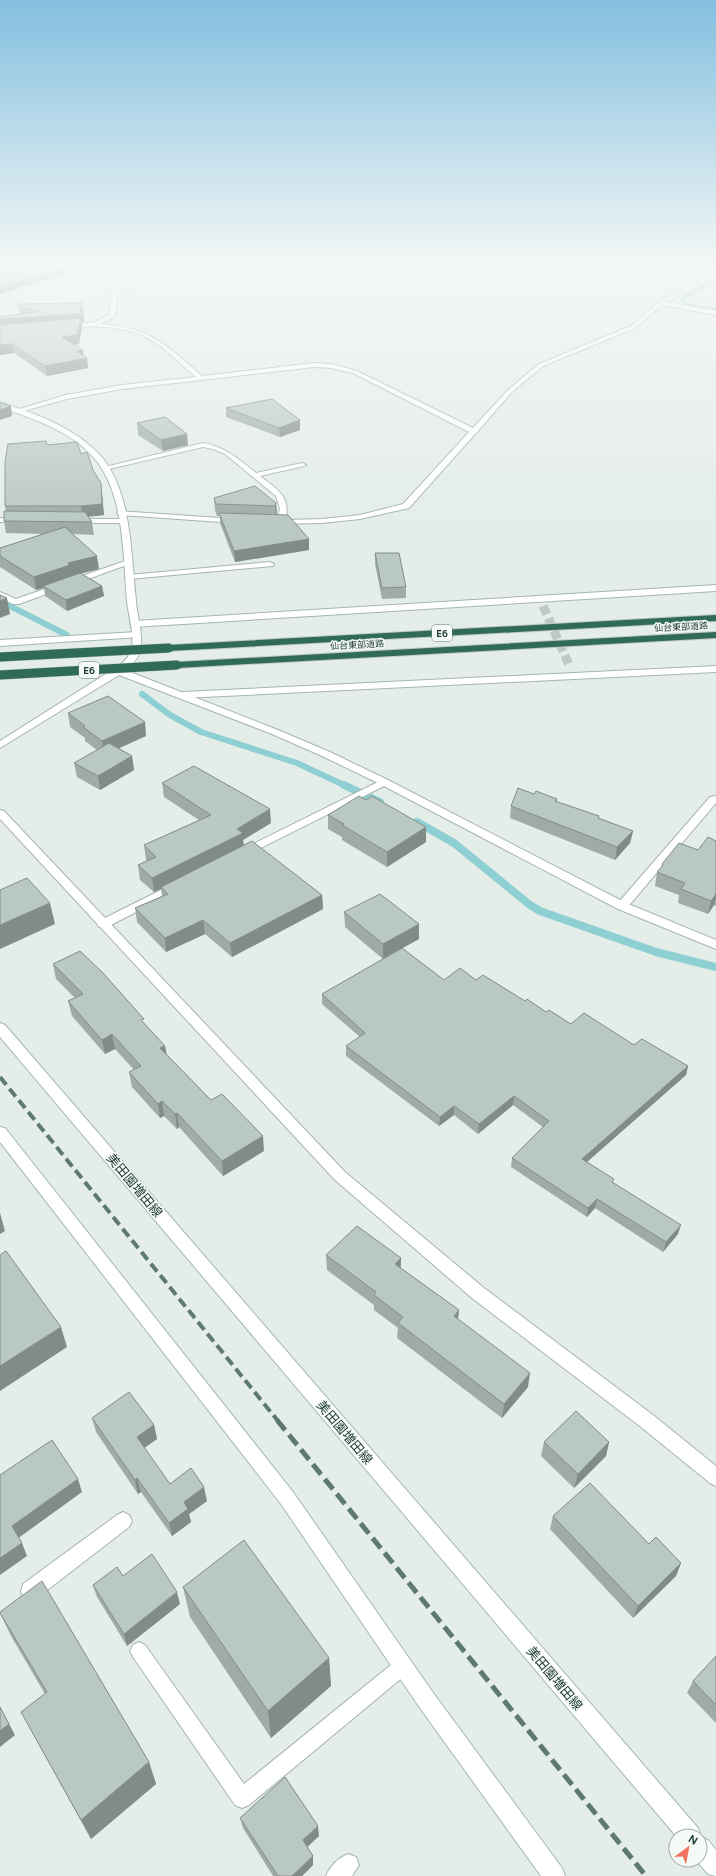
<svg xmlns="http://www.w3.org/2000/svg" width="716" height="1876" font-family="Figtree,'Noto Sans JP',sans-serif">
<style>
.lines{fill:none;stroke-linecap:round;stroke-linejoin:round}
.stream-far2{stroke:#8dcfd2;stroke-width:3.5}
.stream-far1{stroke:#8dcfd2;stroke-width:6}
.stream{stroke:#8dcfd2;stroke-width:8}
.minor-tunnel{stroke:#bdcac4;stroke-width:9;stroke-dasharray:9 4.5;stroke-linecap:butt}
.service-casing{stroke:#a6b5af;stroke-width:2}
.minor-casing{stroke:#a6b5af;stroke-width:2}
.tertiary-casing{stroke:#a6b5af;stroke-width:2}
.secondary-casing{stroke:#a2b9af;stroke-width:2}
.motorway-casing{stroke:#c1c9c6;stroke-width:2}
.service{fill:#fff;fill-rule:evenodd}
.minor{fill:#fff;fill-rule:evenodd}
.tertiary{fill:#fff;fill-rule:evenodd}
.secondary{fill:#fff;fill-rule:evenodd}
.motorway{fill:#2f6b58;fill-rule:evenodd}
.rail-far1{stroke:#5e7a70;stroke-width:4;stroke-dasharray:10 5;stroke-linecap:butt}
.rail{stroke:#5e7a70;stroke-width:5;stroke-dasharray:13 6;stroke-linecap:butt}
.motorway-bridge-casing{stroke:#c1c9c6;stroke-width:10;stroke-linecap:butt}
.motorway-bridge{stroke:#2f6b58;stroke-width:9}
.wall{fill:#9faca6}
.shaded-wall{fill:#828c87}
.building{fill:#b9c8c1;stroke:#828c87}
.labels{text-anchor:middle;stroke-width:3;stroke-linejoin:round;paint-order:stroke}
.far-street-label{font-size:9px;fill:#233f35;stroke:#f5faf7}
.shield{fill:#f5faf7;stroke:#62776f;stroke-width:1}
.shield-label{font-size:10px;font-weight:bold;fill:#233f35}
.near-street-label{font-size:13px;fill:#233f35;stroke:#f5faf7}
</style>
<rect width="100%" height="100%" fill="#e4ede8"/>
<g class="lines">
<!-- stream-far2 -->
<path class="stream-far2" d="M 706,285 L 684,298 L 682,301 L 687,305 L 716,310"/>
<!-- stream-far1 -->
<path class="stream-far1" d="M 0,601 L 67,635
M 142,694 L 170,715 L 201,732 L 297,763 L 346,786"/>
<!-- stream -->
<path class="stream" d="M 344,785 L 380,802
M 417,822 L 454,843 L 530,905 L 540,911 L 656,952 L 716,967"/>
<!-- minor-tunnel -->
<path class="minor-tunnel" d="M 543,606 L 570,667"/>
<!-- service casing -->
<g class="service-casing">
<path id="service" d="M 139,1642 L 145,1645 L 244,1784 L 397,1660 L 403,1657 L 409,1660 L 412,1666 L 409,1672 L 249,1805 L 242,1808 L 235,1805 L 133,1657 L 130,1651 L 133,1645 Z"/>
</g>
<!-- minor casing -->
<g class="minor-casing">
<path id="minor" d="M 205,265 L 211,265 L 115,294 L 117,302 L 115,316 L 100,324 C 150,327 166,345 202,376 L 314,363 L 331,364 L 357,371 L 473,428 L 508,390 L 539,364 L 631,326 L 659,302 L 716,273 L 716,277 L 666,302 L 716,311 L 716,315 L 662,305 L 635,328 L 543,366 L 512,392 L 478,431 L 477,433 L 475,434 L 409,508 L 360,519 L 322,523 L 280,524 L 276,522 L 280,509 L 276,496 L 225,454 L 213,449 L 203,447 L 105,470 L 101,468 L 203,443 C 225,447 239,459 256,473 L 302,463 L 306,465 L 304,466 L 260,476 C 277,489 292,497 285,520 L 322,519 L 360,515 L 403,504 L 469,432 L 353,373 L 331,368 L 314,367 L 122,389 L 67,399 L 16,413 L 13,411 L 66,395 L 122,385 L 196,377 C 179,363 162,344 142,335 C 118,325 90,326 65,327 L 62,325 L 65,323 L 93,323 L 109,315 L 111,302 L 110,292 Z
M 118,511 L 235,519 L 239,521 L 235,523 L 121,515 L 117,513 Z
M 0,518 L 21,519 L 25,521 L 21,523 L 0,522 Z
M 72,519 L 122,519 L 126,521 L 122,523 L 75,523 L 71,521 Z
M 125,561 L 131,561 L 132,563 L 19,604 L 13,604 L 0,598 L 0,592 L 16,599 Z
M 270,562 L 274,564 L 273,566 L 129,579 L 125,577 L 129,575 Z
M 716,585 L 716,591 L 134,627 L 130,624 L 134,621 Z
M 137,632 L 140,633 L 140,637 L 0,646 L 0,640 Z
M 716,666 L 716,672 L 182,698 L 177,695 L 182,692 Z
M 384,779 L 388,780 L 389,782 L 388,784 L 247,855 L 239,855 L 237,853 L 239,851 Z
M 716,796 L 716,803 L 626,909 L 618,909 L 616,906 L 618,903 L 710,797 Z
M 175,883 L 179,884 L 181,887 L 179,890 L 107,927 L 99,927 L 97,924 L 99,921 Z
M 123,1512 L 129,1515 L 132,1521 L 129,1527 L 37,1598 L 30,1600 L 23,1598 L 21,1591 L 23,1584 L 117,1515 Z
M 348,1854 L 356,1857 L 359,1865 L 352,1876 L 326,1876 C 330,1866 338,1858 348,1854 Z"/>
</g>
<!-- tertiary casing -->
<g class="tertiary-casing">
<path id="tertiary" d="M 0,403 C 34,412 74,428 99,454 C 132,489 131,555 136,601 C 137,617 144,636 140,652 C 137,660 131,665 125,670 L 278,730 L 330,752 L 388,780 L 626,903 L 716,940 L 716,949 L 618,909 L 380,784 L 322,756 L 272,734 L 119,675 L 0,748 L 0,741 L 120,665 C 126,660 130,655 132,647 C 134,632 129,617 127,602 C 123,557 125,495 95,459 C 72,431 33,419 0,407 Z
M 0,810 L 4,811 L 345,1172 L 484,1288 L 653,1415 L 716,1466 L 716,1486 L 710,1483 L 641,1427 L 472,1298 L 335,1180 L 0,819 Z"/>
</g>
<!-- secondary casing -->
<g class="secondary-casing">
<path id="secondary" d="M 0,1023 L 5,1025 L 698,1828 L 701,1836 L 700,1837 L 708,1840 L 716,1850 L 716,1876 L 708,1874 L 696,1860 L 700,1860 L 700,1836 L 676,1836 L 0,1037 Z
M 0,1127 L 5,1128 L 293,1492 L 434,1694 L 562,1868 L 565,1876 L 541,1876 L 420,1708 L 281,1504 L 0,1142 Z"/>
</g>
<!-- motorway casing -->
<g class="motorway-casing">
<path id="motorway" d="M 716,615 L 716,621 L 169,651 L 165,648 L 169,645 Z
M 716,632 L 716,638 L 177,668 L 172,665 L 177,662 Z"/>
</g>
<!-- service -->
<use href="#service" class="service"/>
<!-- minor -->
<use href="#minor" class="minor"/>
<!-- tertiary -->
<use href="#tertiary" class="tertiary"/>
<!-- secondary -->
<use href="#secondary" class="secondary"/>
<!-- motorway -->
<use href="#motorway" class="motorway"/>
<!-- rail-far1 -->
<path class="rail-far1" d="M 0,1077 L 278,1421"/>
<!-- rail -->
<path class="rail" d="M 277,1420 L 646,1876"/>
<!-- motorway-bridge casing -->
<g class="motorway-bridge-casing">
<path id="motorway-bridge" d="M 0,657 L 169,648
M 0,675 L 177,665"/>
</g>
<!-- motorway-bridge -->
<use href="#motorway-bridge" class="motorway-bridge"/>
</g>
<!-- wall -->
<path class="wall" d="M 0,265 L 71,265 L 68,265 L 68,266 L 69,272 L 0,294 Z
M 18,306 L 83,310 L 84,320 L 83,322 L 82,322 L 82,327 L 79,344 L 74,345 L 84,356 L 87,358 L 88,368 L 47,376 L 14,353 L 0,355 L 0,317 L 21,314 L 20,314 Z
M 226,408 L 300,420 L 300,430 L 280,437 L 226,417 Z
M 137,423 L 188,445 L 163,451 L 138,435 Z
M 47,445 L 81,454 L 102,493 L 104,515 L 88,517 L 92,522 L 94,535 L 73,534 L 99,569 L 80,573 L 102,586 L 104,596 L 67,611 L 45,596 L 44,588 L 36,590 L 0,567 L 0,548 L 43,534 L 6,533 L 4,521 L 6,511 L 5,506 Z
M 214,498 L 276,503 L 277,514 L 309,550 L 235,562 L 220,523 L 220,516 L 217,516 L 215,510 Z
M 375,553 L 406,587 L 406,598 L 382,599 L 375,564 Z
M 68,713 L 146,736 L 119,748 L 132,756 L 134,770 L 100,790 L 77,777 L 74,763 L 97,750 L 85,741 L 85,738 L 70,727 Z
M 162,783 L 271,823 L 243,840 L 244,845 L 322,895 L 323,909 L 232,957 L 205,934 L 166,952 L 137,922 L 135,908 L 162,896 L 161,889 L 154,892 L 140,880 L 138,865 L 147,861 L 146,860 L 144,845 L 199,820 L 164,797 Z
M 534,794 L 557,799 L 557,802 L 599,816 L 599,818 L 633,831 L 630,843 L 615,860 L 510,818 L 511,806 Z
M 366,800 L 426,842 L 387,867 L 342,840 L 342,837 L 328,829 L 328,815 Z
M 716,841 L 716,906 L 714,905 L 708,914 L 678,903 L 679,895 L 655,886 L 657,872 L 661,868 L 662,864 L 698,850 Z
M 344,912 L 419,939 L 402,948 L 444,980 L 476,980 L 525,1001 L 571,1024 L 634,1045 L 688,1066 L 686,1075 L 587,1162 L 678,1234 L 663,1252 L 595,1208 L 587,1217 L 511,1167 L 512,1158 L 543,1127 L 513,1105 L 478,1134 L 454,1115 L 439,1126 L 346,1056 L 346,1046 L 360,1037 L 322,1004 L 322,994 L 383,959 L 345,927 Z
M 53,964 L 144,1024 L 165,1046 L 167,1055 L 211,1100 L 264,1151 L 223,1176 L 179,1127 L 177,1129 L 164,1116 L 160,1118 L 132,1087 L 129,1072 L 134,1070 L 115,1049 L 105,1054 L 72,1016 L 68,1001 L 75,998 L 56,979 Z
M 326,1255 L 401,1258 L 401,1268 L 459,1310 L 458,1319 L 528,1387 L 502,1418 L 397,1338 L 398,1328 L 374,1310 L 374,1305 L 327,1270 Z
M 92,1418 L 154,1425 L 157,1439 L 144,1448 L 170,1484 L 207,1501 L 189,1514 L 191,1522 L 172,1536 L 141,1492 L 138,1494 L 96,1432 Z
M 544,1442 L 609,1442 L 606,1456 L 574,1488 L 541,1456 Z
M 553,1516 L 649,1544 L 681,1563 L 676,1576 L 633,1618 L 550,1529 Z
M 123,1576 L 180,1604 L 127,1646 L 97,1597 L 93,1585 Z
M 183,1587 L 329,1658 L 331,1686 L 271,1738 L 190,1617 Z
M 0,1613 L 149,1762 L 156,1784 L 91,1839 L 21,1712 L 45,1694 L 11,1636 Z
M 716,1656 L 716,1723 L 687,1693 L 693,1681 Z
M 240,1818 L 319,1836 L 307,1847 L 313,1856 L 313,1865 L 302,1876 L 273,1876 L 243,1828 Z"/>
<!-- shaded-wall -->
<path class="shaded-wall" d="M 68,266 L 69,272 L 0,294 L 0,288 Z
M 82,303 L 83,310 L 82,314 L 83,312 L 84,320 L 83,322 L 82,322 L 82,327 L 79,344 L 63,346 L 1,327 L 0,319 L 80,312 Z
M 12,344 L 14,353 L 0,355 L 0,345 Z
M 83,350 L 84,359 L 87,358 L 88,368 L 47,376 L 45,366 L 77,351 Z
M 11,406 L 12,416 L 0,420 L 0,410 Z
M 300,420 L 300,430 L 280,437 L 279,428 Z
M 187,434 L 188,445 L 163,451 L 161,440 Z
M 101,483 L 104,515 L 83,517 L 81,506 Z
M 276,503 L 277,515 L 276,518 L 275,506 Z
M 309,539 L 309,550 L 235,562 L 234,551 Z
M 97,556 L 99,569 L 72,576 L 43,586 L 44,588 L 36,590 L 34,577 L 68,563 Z
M 102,586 L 104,596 L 67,611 L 66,600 Z
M 7,598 L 10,614 L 0,618 L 0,601 Z
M 145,722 L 146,736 L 104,755 L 102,741 Z
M 132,756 L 134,770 L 100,790 L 98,776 Z
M 270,809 L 271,823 L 243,840 L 244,847 L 161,887 L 161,889 L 154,892 L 152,878 L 237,829 Z
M 426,827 L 426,842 L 387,867 L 387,852 Z
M 633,831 L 630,843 L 615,860 L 617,847 Z
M 716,894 L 716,898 L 714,905 L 708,914 L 711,901 Z
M 322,895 L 323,909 L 232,957 L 230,943 Z
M 50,903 L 55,924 L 0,949 L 0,925 Z
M 203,920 L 205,934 L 166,952 L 165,938 Z
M 419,924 L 419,939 L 383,959 L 383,944 Z
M 112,1034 L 115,1049 L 105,1054 L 102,1040 Z
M 165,1046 L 167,1060 L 160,1048 Z
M 688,1066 L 686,1075 L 580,1168 L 582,1159 Z
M 514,1096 L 513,1105 L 478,1134 L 479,1124 Z
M 162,1101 L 164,1116 L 160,1118 L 158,1104 Z
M 454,1106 L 454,1115 L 439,1126 L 440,1117 Z
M 177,1113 L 179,1127 L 177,1129 L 175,1114 Z
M 263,1136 L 264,1151 L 223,1176 L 222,1161 Z
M 597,1199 L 595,1208 L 587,1217 L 588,1208 Z
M 0,1213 L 5,1231 L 0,1234 Z
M 681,1225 L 678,1234 L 663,1252 L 666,1242 Z
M 401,1258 L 400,1273 L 395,1264 Z
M 459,1310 L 457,1325 L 454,1316 Z
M 61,1327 L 67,1347 L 0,1391 L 0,1366 Z
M 530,1373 L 528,1387 L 502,1418 L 504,1404 Z
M 154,1425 L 157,1439 L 140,1451 L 137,1437 Z
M 609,1442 L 606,1456 L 574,1488 L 578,1474 Z
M 137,1478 L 141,1492 L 138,1494 L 135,1480 Z
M 78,1479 L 82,1492 L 17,1539 L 12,1526 Z
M 204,1487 L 207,1501 L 189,1514 L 191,1522 L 172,1536 L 169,1523 L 184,1502 Z
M 22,1543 L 27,1556 L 0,1575 L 0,1558 Z
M 681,1563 L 676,1576 L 633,1618 L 638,1606 Z
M 177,1592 L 180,1604 L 127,1646 L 124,1634 Z
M 329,1658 L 331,1686 L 271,1738 L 268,1711 Z
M 0,1707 L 15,1735 L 0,1747 Z
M 149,1762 L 156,1784 L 91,1839 L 81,1820 Z
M 318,1826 L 319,1836 L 304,1850 L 303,1840 Z
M 313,1856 L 313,1865 L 302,1876 L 292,1876 Z"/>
<!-- building -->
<path class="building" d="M 0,265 L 64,265 L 68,266 L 0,288 L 0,274 L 3,273 L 3,270 L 0,268 Z
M 82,303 L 80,312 L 83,312 L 82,314 L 0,319 L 0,317 L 36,312 L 18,306 L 19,304 Z
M 81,318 L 77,335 L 62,337 L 83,350 L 77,351 L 87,358 L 45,366 L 12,344 L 0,345 L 0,325 Z
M 272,399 L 300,420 L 279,428 L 226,408 Z
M 0,402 L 11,406 L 0,410 Z
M 165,417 L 187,434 L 161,440 L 137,423 Z
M 46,441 L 47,445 L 77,442 L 81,454 L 87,452 L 93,470 L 101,483 L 102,504 L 81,506 L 5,506 L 5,462 L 8,444 Z
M 255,486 L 276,503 L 275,506 L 216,504 L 214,498 Z
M 4,511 L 85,512 L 92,522 L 4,521 Z
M 219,513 L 288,515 L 309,539 L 234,551 Z
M 65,527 L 97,556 L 68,563 L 70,565 L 34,577 L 0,556 L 0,548 Z
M 375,553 L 399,553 L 406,587 L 382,588 Z
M 80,573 L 102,586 L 66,600 L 43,586 Z
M 0,595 L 7,598 L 0,601 Z
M 108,696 L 145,722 L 102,741 L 83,727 L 85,726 L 68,713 Z
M 109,743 L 132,756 L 98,776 L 74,763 Z
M 194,766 L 270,809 L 237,829 L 243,833 L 152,878 L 138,865 L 156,857 L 144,845 L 211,815 L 162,783 Z
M 518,788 L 534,794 L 536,791 L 557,799 L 555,801 L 599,816 L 598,818 L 633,831 L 617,847 L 511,806 Z
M 359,796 L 366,800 L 372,796 L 426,827 L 387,852 L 342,825 L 344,824 L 328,815 Z
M 708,837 L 716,841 L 716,894 L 711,901 L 681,889 L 685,883 L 657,872 L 663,865 L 662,864 L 679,843 L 698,850 Z
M 252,841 L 322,895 L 230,943 L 203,920 L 165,938 L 135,908 L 168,894 L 161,887 Z
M 27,878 L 50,903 L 0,925 L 0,890 Z
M 380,894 L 419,924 L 383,944 L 344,912 Z
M 402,948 L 444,980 L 460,968 L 476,980 L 483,975 L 525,1001 L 527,999 L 546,1012 L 549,1010 L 571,1024 L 584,1013 L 634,1045 L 642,1039 L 688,1066 L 582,1159 L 614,1179 L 612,1182 L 681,1225 L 666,1242 L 597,1199 L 588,1208 L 512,1158 L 549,1121 L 514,1096 L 479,1124 L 454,1106 L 440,1117 L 346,1046 L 365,1033 L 322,994 Z
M 80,951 L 103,973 L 144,1019 L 141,1020 L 165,1046 L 160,1048 L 211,1100 L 222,1094 L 263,1136 L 222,1161 L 177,1113 L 175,1114 L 162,1101 L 158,1104 L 129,1072 L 141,1066 L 112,1034 L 102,1040 L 68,1001 L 83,994 L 53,964 Z
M 357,1226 L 401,1258 L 395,1264 L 459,1310 L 454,1316 L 530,1373 L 504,1404 L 398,1323 L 403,1317 L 374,1295 L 376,1292 L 326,1255 Z
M 6,1251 L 61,1327 L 0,1366 L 0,1255 Z
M 129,1392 L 154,1425 L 137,1437 L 170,1484 L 191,1468 L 204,1487 L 184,1502 L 188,1509 L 169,1523 L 137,1478 L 135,1480 L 92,1418 Z
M 576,1411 L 609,1442 L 578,1474 L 544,1442 Z
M 52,1440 L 78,1479 L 12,1526 L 22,1543 L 0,1558 L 0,1475 Z
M 590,1483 L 649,1544 L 656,1537 L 681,1563 L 638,1606 L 553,1516 Z
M 244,1540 L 329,1658 L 268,1711 L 183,1587 Z
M 152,1554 L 177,1592 L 124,1634 L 93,1585 L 117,1567 L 123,1576 Z
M 42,1581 L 149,1762 L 81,1820 L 21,1712 L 47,1692 L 0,1613 L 0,1612 Z
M 716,1656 L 716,1705 L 693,1681 Z
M 0,1707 L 9,1724 L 0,1731 Z
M 285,1777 L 318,1826 L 303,1840 L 313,1856 L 292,1876 L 278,1876 L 240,1818 Z"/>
<!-- sky -->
<linearGradient id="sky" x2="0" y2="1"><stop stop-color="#83bfdf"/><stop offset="0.5" stop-color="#f3f7f5"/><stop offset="1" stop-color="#f3f7f5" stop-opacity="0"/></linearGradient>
<rect width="716" height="527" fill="url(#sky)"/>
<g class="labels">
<!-- far-street labels -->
<g class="far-street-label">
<text transform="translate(681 627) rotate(-3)" y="3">仙台東部道路</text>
<text transform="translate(357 645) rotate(-3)" y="3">仙台東部道路</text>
</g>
<!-- shield labels -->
<g class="shield">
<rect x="432" y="625" width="20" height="16" rx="3"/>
<rect x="79" y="662" width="20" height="16" rx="3"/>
</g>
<g class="shield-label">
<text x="442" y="637">E6</text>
<text x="89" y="674">E6</text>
</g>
<!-- near-street labels -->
<g class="near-street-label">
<text transform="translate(135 1185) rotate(50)" y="5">美田園増田線</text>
<text transform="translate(345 1432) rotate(50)" y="5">美田園増田線</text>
<text transform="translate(555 1678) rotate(50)" y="5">美田園増田線</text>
</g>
</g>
<!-- north arrow -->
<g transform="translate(688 1848) rotate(32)"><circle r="19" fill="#f5faf7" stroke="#a1afa9"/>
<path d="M0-3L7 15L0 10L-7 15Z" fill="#f1735f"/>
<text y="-6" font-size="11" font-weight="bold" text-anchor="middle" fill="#233f35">N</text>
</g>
</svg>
